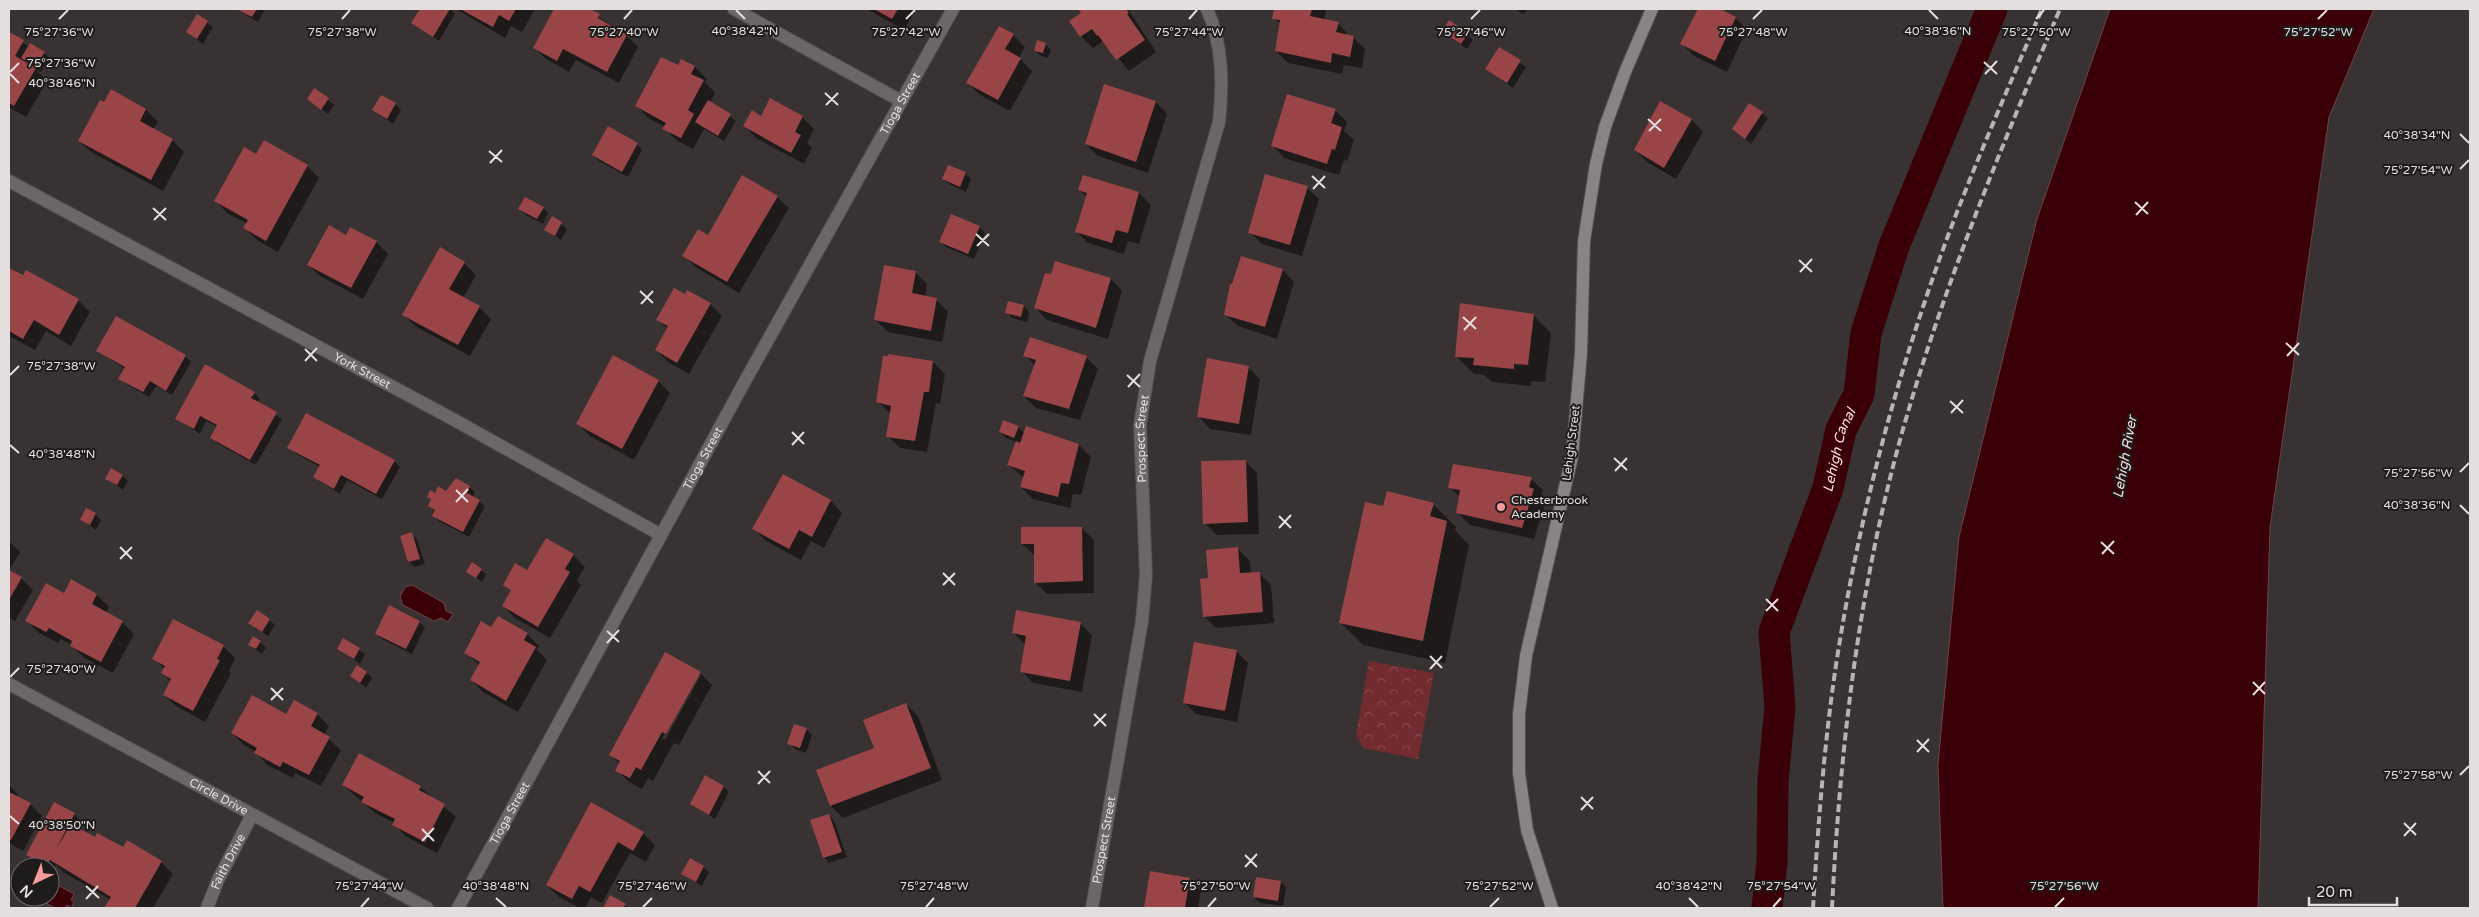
<svg xmlns="http://www.w3.org/2000/svg" width="2479" height="917" font-family="'Varela Round',sans-serif">
	<style>
		.park { fill: url(#park-crowns) }
		.water { fill: #3a0007; stroke: #6d4348 }
		.shadow { fill: #0007; fill-rule: evenodd }
		.lines { fill: none; stroke-linecap: round; stroke-linejoin: round }
		.canal { stroke: #3a0007; stroke-width: 31 }
		.building { fill: #994447 }
		.street-casing { stroke: #544e4e; stroke-width: 14 }
		.secondary-casing { stroke: #544e4e; stroke-width: 14 }
		.street { stroke: #6b6767; stroke-width: 12 }
		.secondary { stroke: #898484; stroke-width: 12 }
		.rail { stroke: #b9b4b4; stroke-width: 4; stroke-dasharray: 8 4; stroke-linecap: butt }
		.ticks { fill: none; stroke: #e3dfdf; stroke-width: 2 }
		.poi-dot { fill: #f59b9b; stroke: #1e1b1b; stroke-width: 2 }
		.labels { text-anchor: middle; dominant-baseline: central; stroke-width: 4; stroke-linejoin: round; paint-order: stroke }
		.street-label { font-size: 12px; fill: #e3dfdf; stroke: #1e1b1b }
		.poi-label { font-size: 12px; fill: #e3dfdf; stroke: #1e1b1b; text-anchor: start }
		.water-label { font-size: 14px; font-style: italic; fill: #f6dcdb; stroke: #1e1b1b }
		.ticks-label { font-size: 12px; text-anchor: middle; fill: #e3dfdf; stroke: #1e1b1b; stroke-width: 4; stroke-linejoin: round; paint-order: stroke }
	</style>
	<defs>
		<pattern id="park-crowns" width="20" height="18" patternUnits="userSpaceOnUse" patternTransform="scale(1.25)"><rect width="20" height="18" fill="#722c2f"/><path d="M2 6a3 3 0 1 1 6 0M12 15a3 3 0 1 1 6 0" fill="none" stroke="#864a4d"/></pattern>
	</defs>
	<rect width="100%" height="100%" fill="#393232"/>
	<polygon class="park" points="1369,661 1434,673 1418,759 1363,748 1356,735"/>
	<g class="water">
		<polygon points="2110,9 2374,9 2329,117 2270,527 2258,908 1943,908 1938,765 1959,537 2037,219"/>
		<polygon points="412,585 444,603 446,611 453,614 448,622 441,618 434,621 403,605 400,597 405,587"/>
		<polygon points="50,881 74,894 71,900 74,902 71,908 67,905 65,908 55,908 35,897 50,897"/>
	</g>
	<g class="shadow">
		<polygon points="236,9 265,9 258,22"/>
		<polygon points="422,9 450,9 455,14 439,41 413,23"/>
		<polygon points="456,9 535,9 522,32 511,26 505,38"/>
		<polygon points="556,9 587,9 627,36 638,47 619,83 576,60 569,72 546,59 534,47"/>
		<polygon points="867,9 916,9 904,30"/>
		<polygon points="1079,9 1128,9 1156,52 1129,71 1104,41 1093,48 1081,36 1071,21 1082,13"/>
		<polygon points="1276,9 1323,9 1326,11 1324,20 1338,23 1350,37 1353,37 1365,49 1362,68 1344,65 1342,74 1288,63 1276,51 1281,25 1274,18"/>
		<polygon points="1514,9 1528,9 1524,14"/>
		<polygon points="1699,9 1717,9 1735,18 1747,29 1727,72 1694,56 1682,44"/>
		<polygon points="207,22 213,27 203,44 188,32"/>
		<polygon points="1450,22 1473,40 1467,49 1443,32"/>
		<polygon points="9,33 29,47 44,53 49,58 41,72 35,69 47,81 26,117 9,107"/>
		<polygon points="1013,35 1025,47 1019,58 1032,71 1010,111 980,95 968,83"/>
		<polygon points="1045,44 1051,50 1048,58 1041,56 1035,51"/>
		<polygon points="1500,49 1526,67 1513,88 1487,69"/>
		<polygon points="682,60 695,67 707,79 705,82 715,93 710,102 736,121 724,141 704,129 693,149 676,140 664,128 665,127 648,118 637,106 678,67"/>
		<polygon points="315,89 334,105 328,114 308,99"/>
		<polygon points="111,91 146,110 158,122 153,130 172,140 184,152 163,191 91,152 79,141"/>
		<polygon points="771,100 802,117 814,129 807,143 812,148 804,164 756,138 745,126 761,117"/>
		<polygon points="1156,102 1167,114 1148,173 1098,156 1086,144"/>
		<polygon points="1660,102 1692,120 1703,132 1676,179 1647,162 1635,150"/>
		<polygon points="395,104 401,110 393,124 373,110"/>
		<polygon points="1335,110 1347,122 1344,131 1354,140 1347,161 1344,160 1339,175 1284,158 1273,146"/>
		<polygon points="1762,113 1768,118 1751,144 1733,129"/>
		<polygon points="637,144 642,150 628,177 599,161 593,155"/>
		<polygon points="256,156 307,166 319,178 278,252 257,240 245,228 248,224 227,213 216,201"/>
		<polygon points="949,166 966,174 971,179 966,192 949,184 943,179"/>
		<polygon points="1266,175 1307,188 1319,199 1302,256 1262,244 1250,232"/>
		<polygon points="1084,177 1139,193 1151,205 1139,244 1128,241 1124,254 1088,243 1076,231 1087,197 1080,190"/>
		<polygon points="777,197 789,208 739,293 696,267 684,256 708,237"/>
		<polygon points="543,208 548,213 543,224 526,215 520,209"/>
		<polygon points="553,218 567,229 561,240 546,230"/>
		<polygon points="979,227 985,233 974,259 946,247 941,242"/>
		<polygon points="347,236 376,242 388,254 363,299 320,276 308,265"/>
		<polygon points="1241,258 1283,270 1294,282 1277,339 1238,326 1226,315"/>
		<polygon points="464,263 476,275 463,298 479,307 491,319 470,356 415,326 403,314"/>
		<polygon points="9,269 78,300 90,312 71,346 46,331 35,350 9,336"/>
		<polygon points="915,272 927,284 925,297 936,300 948,311 942,342 888,332 876,320"/>
		<polygon points="1111,279 1122,291 1108,339 1047,320 1036,308"/>
		<polygon points="1009,303 1024,306 1029,312 1027,322 1012,318 1007,312"/>
		<polygon points="710,304 722,316 689,374 668,362 656,350 668,329 658,320"/>
		<polygon points="1533,315 1551,333 1545,382 1531,381 1531,386 1492,382 1484,375 1474,374 1456,356"/>
		<polygon points="98,351 185,356 191,362 172,395 156,386 149,397 126,384 120,378 125,369"/>
		<polygon points="1025,355 1086,357 1098,369 1080,420 1036,408 1024,396 1035,366"/>
		<polygon points="933,362 945,374 940,404 936,403 927,452 900,448 888,436 891,414 878,402"/>
		<polygon points="1248,367 1260,379 1251,435 1210,429 1199,417"/>
		<polygon points="658,381 670,393 634,460 590,436 578,424"/>
		<polygon points="254,393 260,399 257,403 282,419 256,465 217,443 212,437 218,427 206,421 200,434 176,418"/>
		<polygon points="1018,427 1025,434 1027,427 1079,445 1091,457 1081,495 1073,494 1070,508 1033,499 1021,487 1024,478 1009,465 1017,442 1006,438 1000,432"/>
		<polygon points="289,447 394,461 400,467 382,499 347,480 340,494 314,477 320,467 295,453"/>
		<polygon points="1245,461 1257,473 1259,534 1217,535 1205,523"/>
		<polygon points="123,476 128,481 123,490 107,478"/>
		<polygon points="783,476 831,501 842,513 824,548 811,541 801,560 766,541 754,529"/>
		<polygon points="1531,479 1543,490 1541,497 1546,502 1534,539 1470,525 1458,513 1460,498 1450,487"/>
		<polygon points="469,487 475,492 473,497 485,506 469,537 439,521 433,515 436,512 429,506 432,501 428,497"/>
		<polygon points="1433,504 1456,527 1455,530 1469,545 1445,663 1363,645 1340,622"/>
		<polygon points="95,514 101,520 96,530 82,520"/>
		<polygon points="1082,528 1094,540 1094,593 1047,594 1035,582 1035,556 1022,544"/>
		<polygon points="411,534 417,539 425,564 415,567 409,562"/>
		<polygon points="9,541 20,552 9,571 21,578 33,590 15,621 9,618"/>
		<polygon points="1238,549 1250,561 1251,574 1259,573 1271,585 1274,623 1216,628 1204,616 1209,579"/>
		<polygon points="573,555 585,567 577,580 581,585 550,638 515,618 503,606 512,591 505,584 528,572"/>
		<polygon points="481,570 486,575 482,582 468,571"/>
		<polygon points="71,581 97,595 109,607 106,613 122,622 134,634 113,673 83,657 72,645 61,639 58,643 39,633 27,621 64,594"/>
		<polygon points="269,620 275,625 268,636 250,623"/>
		<polygon points="419,622 425,627 412,654 382,639 376,634"/>
		<polygon points="1080,623 1092,635 1082,692 1033,683 1022,671 1026,645 1014,633"/>
		<polygon points="492,629 527,634 539,646 537,650 547,660 518,712 483,692 471,680 479,665 465,652"/>
		<polygon points="344,640 365,654 360,664 339,649"/>
		<polygon points="260,642 266,648 262,654 249,645"/>
		<polygon points="223,646 235,658 229,671 231,673 205,722 176,706 164,695 171,682 163,673 165,669 154,658"/>
		<polygon points="1236,651 1248,663 1237,722 1196,714 1185,703"/>
		<path d="M665,654L700,673L712,685L679,745L674,743L653,781L648,778L642,789L629,782L617,770L620,764L611,755ZM698,675H701L665,740L662,739Z"/>
		<polygon points="366,672 372,678 366,688 352,676"/>
		<polygon points="906,704 918,716 942,780 843,818 831,806 876,749"/>
		<polygon points="317,714 329,726 324,735 341,750 321,786 295,773 293,778 267,765 256,752 244,745 232,733 287,715"/>
		<polygon points="806,729 812,735 806,753 795,749 789,743"/>
		<polygon points="9,785 18,795 17,797 30,804 42,816 23,851 9,843"/>
		<polygon points="343,785 420,787 456,817 437,853 405,836 394,823 375,813"/>
		<polygon points="724,787 729,792 715,819 692,804"/>
		<polygon points="592,804 643,833 655,845 646,862 630,853 602,903 591,897 585,908 580,908 559,897 547,885"/>
		<polygon points="74,814 80,820 76,828 96,839 161,862 173,874 153,908 106,908 111,900 63,872 56,865 52,871 50,867 45,867 33,861 27,855"/>
		<polygon points="829,815 834,821 847,857 829,863 824,857"/>
		<polygon points="703,867 709,872 702,886 683,874"/>
		<polygon points="1151,873 1189,879 1201,891 1198,908 1145,908"/>
		<polygon points="1281,882 1286,888 1283,906 1260,903 1254,897"/>
		<polygon points="611,897 625,905 628,908 604,908"/>
	</g>
	<g class="lines">
		<path class="canal" id="s1" d="M1767,908L1772,862L1773,781L1780,707L1774,632L1828,488L1841,430L1859,394L1866,333L1894,246L1992,9"/>
	</g>
	<g class="building">
		<polygon points="236,9 257,9 252,17"/>
		<polygon points="420,9 450,9 433,37 411,23"/>
		<polygon points="460,9 516,9 509,21 499,15 493,27"/>
		<polygon points="554,9 590,9 600,14 598,18 627,35 607,72 563,49 557,61 533,48"/>
		<polygon points="874,9 898,9 892,19"/>
		<polygon points="1078,9 1126,9 1129,13 1127,14 1145,40 1116,60 1098,35 1097,36 1092,29 1080,37 1069,21 1081,13"/>
		<polygon points="1274,9 1312,9 1310,16 1339,22 1336,32 1354,36 1350,57 1332,53 1331,63 1275,51 1280,20 1272,19"/>
		<polygon points="1698,9 1720,9 1736,17 1715,61 1680,44"/>
		<polygon points="197,14 208,21 197,39 186,32"/>
		<polygon points="1449,20 1468,33 1461,44 1442,32"/>
		<polygon points="999,26 1014,34 1005,49 1021,58 998,100 966,83"/>
		<polygon points="9,32 24,40 15,56 36,68 14,106 9,103"/>
		<polygon points="1037,40 1046,43 1043,53 1034,51"/>
		<polygon points="30,43 45,52 35,67 21,58"/>
		<polygon points="1499,47 1521,60 1507,83 1485,69"/>
		<polygon points="661,57 678,65 681,59 695,66 691,74 704,80 688,110 694,114 681,138 662,129 666,123 635,106"/>
		<polygon points="1104,84 1156,101 1136,162 1085,144"/>
		<polygon points="314,88 329,98 321,110 307,99"/>
		<polygon points="111,89 146,109 140,121 173,139 151,180 78,141 100,100 104,102"/>
		<polygon points="1287,94 1336,109 1331,123 1342,127 1335,150 1332,149 1327,164 1271,146"/>
		<polygon points="381,95 396,103 387,119 372,110"/>
		<polygon points="770,98 803,116 795,132 801,135 791,153 743,126 752,110 761,116"/>
		<polygon points="708,100 731,114 718,136 695,122"/>
		<polygon points="1660,101 1692,119 1664,168 1634,150"/>
		<polygon points="1749,103 1763,112 1745,139 1732,129"/>
		<polygon points="608,126 638,143 622,172 592,155"/>
		<polygon points="264,140 308,165 266,241 243,228 248,220 214,201 244,147 256,154"/>
		<polygon points="948,165 966,172 960,187 942,179"/>
		<polygon points="1265,174 1308,186 1290,245 1248,233"/>
		<polygon points="742,175 778,196 727,282 682,256 698,229 708,235"/>
		<polygon points="1083,175 1139,192 1128,233 1116,230 1112,243 1075,232 1087,193 1078,190"/>
		<polygon points="525,197 544,207 537,219 518,209"/>
		<polygon points="951,214 980,226 968,254 939,242"/>
		<polygon points="552,216 562,222 555,236 544,230"/>
		<polygon points="329,225 346,235 350,227 377,241 351,288 307,265"/>
		<polygon points="440,247 465,262 449,289 480,306 458,345 402,315"/>
		<polygon points="1241,256 1283,269 1265,327 1224,315 1230,284 1232,284"/>
		<polygon points="1055,261 1111,278 1096,328 1034,308 1045,273 1051,274"/>
		<polygon points="884,265 916,271 912,293 937,298 931,331 874,320"/>
		<polygon points="9,268 23,275 26,270 79,299 59,335 34,320 23,339 9,331"/>
		<polygon points="674,288 685,294 687,290 711,303 677,363 655,350 668,326 656,320"/>
		<polygon points="1008,301 1024,305 1021,317 1005,313"/>
		<polygon points="1460,303 1534,314 1528,365 1514,364 1514,369 1473,365 1474,358 1455,357"/>
		<polygon points="116,316 186,355 166,391 150,381 143,392 118,379 125,367 96,351"/>
		<polygon points="1030,337 1087,356 1069,409 1023,396 1036,360 1023,356"/>
		<polygon points="888,354 933,361 929,392 924,392 915,441 886,437 891,406 876,402 883,356 888,356"/>
		<polygon points="613,355 659,380 622,449 576,424"/>
		<polygon points="1207,358 1249,366 1239,424 1197,417"/>
		<polygon points="205,364 255,392 251,398 277,412 250,460 210,438 217,425 200,416 194,429 175,419"/>
		<polygon points="306,413 395,460 376,494 341,475 334,489 313,477 320,465 287,448"/>
		<polygon points="1003,420 1019,426 1014,438 999,432"/>
		<polygon points="1026,426 1079,444 1069,484 1061,483 1058,497 1020,487 1025,471 1007,465 1016,441 1020,443"/>
		<polygon points="1246,460 1248,522 1203,524 1201,461"/>
		<polygon points="1453,464 1532,477 1529,487 1534,489 1522,528 1456,513 1460,490 1448,488"/>
		<polygon points="111,468 123,475 117,485 105,479"/>
		<polygon points="783,474 831,500 812,537 799,530 789,549 752,529"/>
		<polygon points="456,478 470,486 467,493 480,500 463,532 432,516 435,510 428,506 431,499 427,497 430,490 435,493 438,486 446,491"/>
		<polygon points="1387,491 1434,503 1430,516 1447,521 1423,641 1339,623 1365,502 1383,506"/>
		<polygon points="86,508 96,513 90,525 80,520"/>
		<polygon points="1021,527 1082,527 1083,581 1034,583 1034,544 1021,544"/>
		<polygon points="412,532 420,559 408,562 400,536"/>
		<polygon points="546,538 574,554 565,569 570,572 538,627 502,606 511,590 503,585 515,563 527,570"/>
		<polygon points="1238,547 1240,573 1260,572 1263,612 1203,617 1200,579 1208,578 1206,550"/>
		<polygon points="472,562 482,569 476,578 466,572"/>
		<polygon points="9,570 22,577 9,600"/>
		<polygon points="71,579 97,594 92,604 123,621 101,662 70,646 72,641 49,628 46,632 25,621 46,583 64,593"/>
		<polygon points="389,605 420,621 406,649 375,634"/>
		<polygon points="257,610 270,619 262,632 248,623"/>
		<polygon points="1016,610 1081,622 1070,681 1020,672 1026,636 1012,633"/>
		<polygon points="498,616 528,633 524,640 536,647 506,701 470,680 480,662 464,653 481,621 491,627"/>
		<polygon points="173,619 224,645 217,659 220,660 193,711 163,695 171,679 161,673 165,666 152,659"/>
		<polygon points="253,636 261,641 256,649 248,645"/>
		<polygon points="343,638 360,648 354,659 337,649"/>
		<polygon points="1194,642 1237,650 1225,711 1183,703"/>
		<polygon points="665,652 701,672 666,734 662,732 641,770 636,767 630,778 615,771 620,761 609,755"/>
		<polygon points="357,665 367,672 360,683 350,676"/>
		<polygon points="252,695 286,714 294,700 318,713 311,726 330,737 309,775 283,762 280,767 254,753 257,748 231,733"/>
		<polygon points="906,703 931,768 830,806 816,770 874,748 863,720"/>
		<polygon points="794,724 807,728 800,748 787,744"/>
		<polygon points="359,753 421,786 419,790 445,804 425,842 392,825 395,819 361,802 364,797 342,785"/>
		<polygon points="705,775 724,786 709,815 690,804"/>
		<polygon points="9,792 31,803 11,840 9,839"/>
		<polygon points="54,802 75,813 55,851 71,824 95,837 97,833 123,847 127,840 162,861 135,908 104,908 111,897 50,860 46,866 26,855"/>
		<polygon points="591,802 644,832 633,851 618,842 590,892 579,886 572,899 546,885"/>
		<polygon points="829,814 842,852 823,858 810,820"/>
		<polygon points="690,858 704,866 696,882 681,874"/>
		<polygon points="1150,871 1190,878 1185,908 1144,908"/>
		<polygon points="1256,877 1281,881 1278,901 1253,897"/>
		<polygon points="610,895 626,904 623,908 603,908"/>
	</g>
	<g class="lines">
		<g class="street-casing">
			<g id="street">
				<polyline points="734,9 901,101"/>
				<path id="s2" d="M9,181L449,417L661,535"/>
				<path id="s3" d="M9,684L427,908"/>
				<path id="s4" d="M207,908L218,880L252,815"/>
				<path id="s5" d="M458,908L745,381L953,9"/>
				<path id="s6" d="M1092,908L1142,621L1146,575L1140,425L1150,361L1219,122C1223,83 1223,45 1207,9"/>
			</g>
		</g>
		<g class="secondary-casing">
			<polyline id="secondary" points="1552,908 1527,830 1519,773 1519,714 1526,656 1572,457 1581,353 1584,241 1596,164 1605,127 1625,72 1652,9"/>
		</g>
		<use href="#street" class="street"/>
		<use href="#secondary" class="secondary"/>
		<g class="rail">
			<path d="M1813,908C1818,827 1824,745 1836,665C1855,541 1885,419 1925,301C1958,201 2001,105 2042,9"/>
			<path d="M1832,908C1840,750 1858,593 1900,440C1941,292 2000,150 2060,9"/>
		</g>
	</g>
	<path class="ticks" d="M736,10L745,19M1929,10L1938,19M59,19L68,10M342,19L350,10M624,19L632,10M906,19L915,10M1189,19L1197,10M1471,19L1480,10M1753,19L1762,10M2036,19L2044,10M2318,19L2327,10M1984,62L1997,74M10,72L19,63M10,74L19,83M1985,74L1997,61M825,93L838,105M826,105L838,93M1648,119L1661,131M1649,131L1661,119M2460,134L2469,143M489,151L502,162M490,163L502,150M2460,169L2469,160M1312,176L1325,188M1313,189L1325,176M2135,202L2148,214M153,208L166,220M2136,215L2148,202M154,220L166,208M976,234L989,246M977,246L989,234M1799,260L1812,272M1800,272L1812,259M640,291L653,303M641,304L653,291M1463,317L1476,329M1464,330L1476,317M2286,343L2299,355M305,349L317,361M2287,356L2299,343M305,361L317,348M10,375L19,366M1127,375L1140,387M1128,387L1140,374M1950,401L1963,413M1951,413L1963,400M792,432L804,444M10,445L19,453M792,445L804,432M1614,458L1627,470M1615,471L1627,458M2460,472L2469,463M456,490L468,502M456,502L468,489M2460,505L2469,514M1279,516L1291,528M1279,528L1291,515M2101,542L2114,554M120,547L132,559M2102,554L2114,541M120,559L132,547M943,573L955,585M943,585L955,573M1766,599L1778,611M1766,611L1778,599M607,631L619,642M607,643L619,630M1430,656L1442,668M1430,669L1442,656M10,677L19,668M2253,682L2265,694M271,688L283,700M2253,695L2265,682M271,700L283,688M1094,714L1106,726M1094,726L1106,714M1917,740L1929,752M1917,752L1929,739M758,771L770,783M2460,775L2469,766M758,784L770,771M1581,797L1593,809M1581,810L1593,797M10,816L19,824M2404,823L2416,835M422,829L434,841M2404,836L2416,823M422,841L434,828M1245,855L1257,867M1245,867L1257,854M86,886L99,898M496,898L506,907M1689,898L1698,907M86,899L98,886M361,907L369,898M643,907L652,898M926,907L934,898M1208,907L1216,898M1490,907L1499,898M1773,907L1781,898M2055,907L2064,898"/>
	<circle class="poi-dot" cx="1501" cy="507" r="5"/>
	<g class="labels">
		<g class="street-label">
			<text stroke="none"><textPath href="#s5" startOffset="918">Tioga Street</textPath></text>
			<text stroke="none"><textPath href="#s2" startOffset="401">York Street</textPath></text>
			<text stroke="none"><textPath href="#s6" startOffset="474">Prospect Street</textPath></text>
			<text transform="translate(1571 443) rotate(-83)">Lehigh Street</text>
			<text stroke="none"><textPath href="#s5" startOffset="512">Tioga Street</textPath></text>
			<text stroke="none"><textPath href="#s3" startOffset="238">Circle Drive</textPath></text>
			<text stroke="none"><textPath href="#s5" startOffset="108">Tioga Street</textPath></text>
			<text stroke="none"><textPath href="#s6" startOffset="69">Prospect Street</textPath></text>
			<text stroke="none"><textPath href="#s4" startOffset="51">Faith Drive</textPath></text>
		</g>
		<g class="poi-label">
			<text x="1511" y="500">Chesterbrook<tspan x="1511" dy="14">Academy</tspan></text>
		</g>
		<g class="water-label">
			<text stroke="none"><textPath href="#s1" startOffset="470">Lehigh Canal</textPath></text>
			<text transform="translate(2125 457) rotate(-80)">Lehigh River</text>
		</g>
	</g>
	<g class="ticks-label">
		<text x="745" y="35">40°38'42"N</text>
		<text x="1938" y="35">40°38'36"N</text>
		<text x="2318" y="36">75°27'52"W</text>
		<text x="59" y="36">75°27'36"W</text>
		<text x="342" y="36">75°27'38"W</text>
		<text x="624" y="36">75°27'40"W</text>
		<text x="906" y="36">75°27'42"W</text>
		<text x="1189" y="36">75°27'44"W</text>
		<text x="1471" y="36">75°27'46"W</text>
		<text x="1753" y="36">75°27'48"W</text>
		<text x="2036" y="36">75°27'50"W</text>
		<text x="61" y="67">75°27'36"W</text>
		<text x="62" y="87">40°38'46"N</text>
		<text x="2417" y="139">40°38'34"N</text>
		<text x="2418" y="174">75°27'54"W</text>
		<text x="61" y="370">75°27'38"W</text>
		<text x="62" y="458">40°38'48"N</text>
		<text x="2418" y="477">75°27'56"W</text>
		<text x="2417" y="509">40°38'36"N</text>
		<text x="61" y="673">75°27'40"W</text>
		<text x="2418" y="779">75°27'58"W</text>
		<text x="62" y="829">40°38'50"N</text>
		<text x="369" y="890">75°27'44"W</text>
		<text x="652" y="890">75°27'46"W</text>
		<text x="934" y="890">75°27'48"W</text>
		<text x="1216" y="890">75°27'50"W</text>
		<text x="1499" y="890">75°27'52"W</text>
		<text x="1781" y="890">75°27'54"W</text>
		<text x="2064" y="890">75°27'56"W</text>
		<text x="496" y="890">40°38'48"N</text>
		<text x="1689" y="890">40°38'42"N</text>
	</g>
	<rect width="2479" height="917" fill="none" stroke="#e3dfdf" stroke-width="20"/>
	<g transform="translate(35 882) rotate(223)"><circle r="24" fill="#1e1b1b" stroke="#6d6969"/>
	<path d="M0-4L9 19L0 12L-9 19Z" fill="#f59b9b"/>
	<text y="-8" font-size="14" font-weight="bold" text-anchor="middle" fill="#e3dfdf">N</text>
	</g>
	<path d="M2309 897v8h88v-8" fill="none" stroke="#e3dfdf" stroke-width="2.5"/>
	<text x="2316" y="897" font-size="15" fill="#e3dfdf" stroke="#1e1b1b" stroke-width="4" paint-order="stroke">20 m</text>
</svg>
